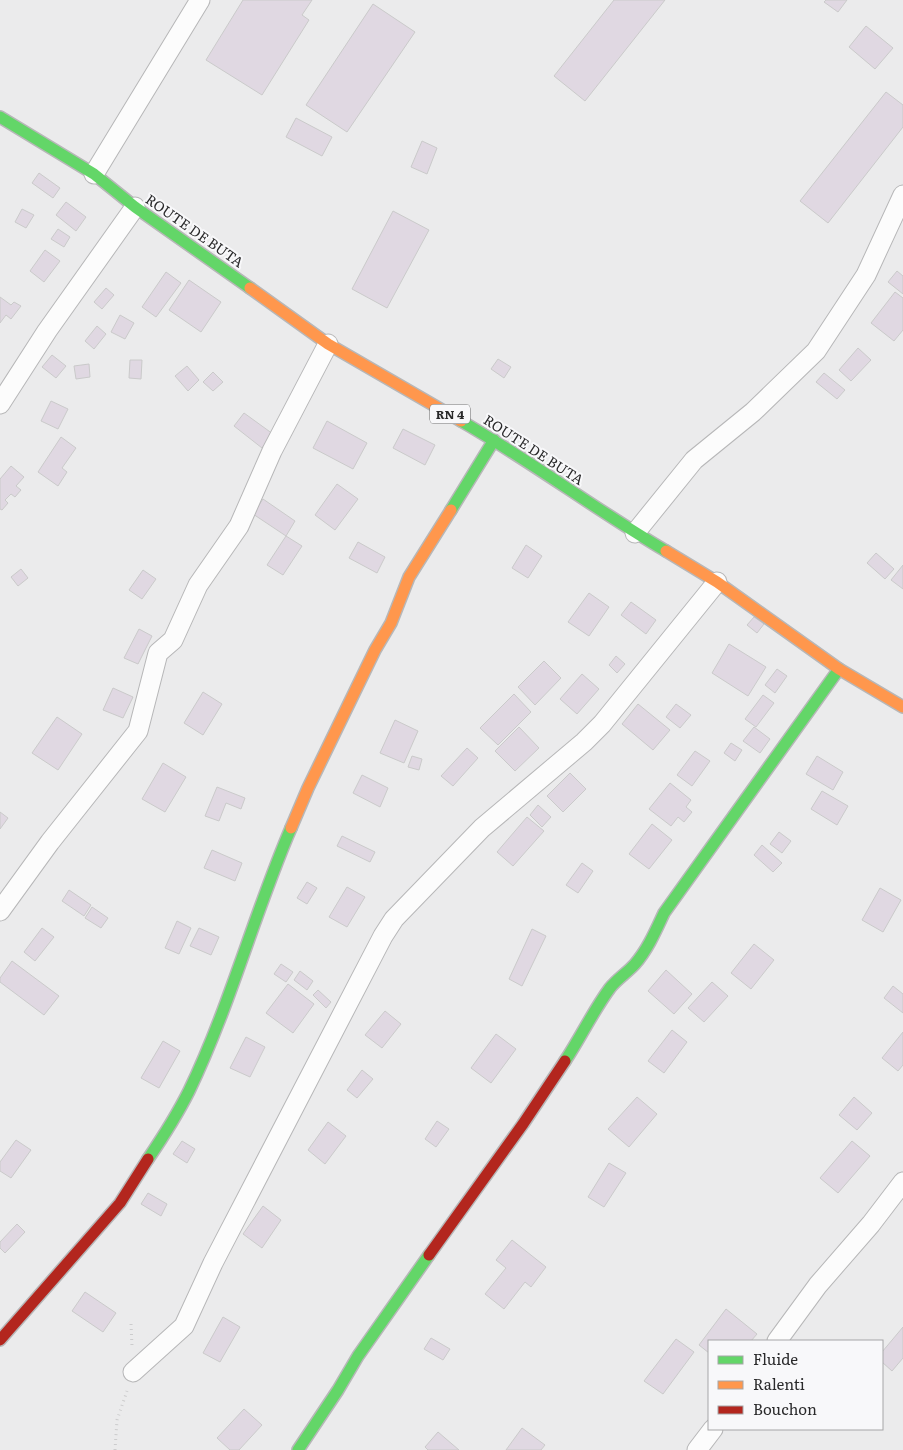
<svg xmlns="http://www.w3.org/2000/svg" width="903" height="1450" font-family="Literata,serif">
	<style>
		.building { fill: #e0d8e2; stroke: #cacaca }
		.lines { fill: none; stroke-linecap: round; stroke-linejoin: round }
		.street-casing { stroke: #b7b7b8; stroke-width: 21 }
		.fast-casing { stroke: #b7b7b8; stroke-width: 14 }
		.slow-casing { stroke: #b7b7b8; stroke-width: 14 }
		.jam-casing { stroke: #b7b7b8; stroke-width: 14 }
		.path { stroke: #cccccd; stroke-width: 3; stroke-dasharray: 1 4; stroke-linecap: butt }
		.street { stroke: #fcfcfc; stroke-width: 19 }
		.fast { stroke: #63d668; stroke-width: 11 }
		.slow { stroke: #ff974d; stroke-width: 11 }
		.jam { stroke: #b3261e; stroke-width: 11 }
		.labels { text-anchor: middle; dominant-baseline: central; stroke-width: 4; stroke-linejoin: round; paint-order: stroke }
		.shield { fill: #f8f8fa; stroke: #686869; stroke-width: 1 }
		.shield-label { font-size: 12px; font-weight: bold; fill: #2a2a2b }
		.street-label { font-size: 14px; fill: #2a2a2b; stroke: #f8f8fa }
	</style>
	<rect width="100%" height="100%" fill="#ebebec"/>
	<g class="building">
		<polygon points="243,0 312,0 302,15 309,20 262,95 206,60"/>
		<polygon points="614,0 665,0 585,101 554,76"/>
		<polygon points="826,0 847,0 838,12 824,2"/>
		<polygon points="373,4 415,32 347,132 306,105"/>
		<polygon points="866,26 893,48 875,69 849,47"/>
		<polygon points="886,92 903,105 903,127 828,223 800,201"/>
		<polygon points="296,118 332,137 322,156 286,137"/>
		<polygon points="422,141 437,148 427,174 411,167"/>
		<polygon points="39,173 60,188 53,198 32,183"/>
		<polygon points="66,202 86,217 76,231 56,215"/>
		<polygon points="22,209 34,215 26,228 15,222"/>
		<polygon points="393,211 429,230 387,308 352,289"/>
		<polygon points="58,229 70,237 64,247 51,239"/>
		<polygon points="45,250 60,261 44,282 30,271"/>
		<polygon points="897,271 903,276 903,294 888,282"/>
		<polygon points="166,272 181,283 156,317 142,307"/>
		<polygon points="189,280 221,302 201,332 169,310"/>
		<polygon points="106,288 114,295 102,309 94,302"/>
		<polygon points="895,292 903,298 903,330 894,341 871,323"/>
		<polygon points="0,297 11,305 14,302 21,306 11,319 6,315 0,323"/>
		<polygon points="120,315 134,323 125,339 111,332"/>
		<polygon points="97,326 106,334 94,349 85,341"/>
		<polygon points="858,348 871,360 851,381 839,370"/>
		<polygon points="52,355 66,366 56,378 42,367"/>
		<polygon points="498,359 511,367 504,378 491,369"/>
		<polygon points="130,360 142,360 141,379 129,378"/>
		<polygon points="89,364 90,377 76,379 74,366"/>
		<polygon points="187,366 199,380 188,391 175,376"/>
		<polygon points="213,372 223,382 213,391 203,382"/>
		<polygon points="824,373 845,390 837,399 816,382"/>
		<polygon points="51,401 68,409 58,429 41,421"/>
		<polygon points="244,413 273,434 262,448 234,426"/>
		<polygon points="327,421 367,443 353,469 313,448"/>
		<polygon points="403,429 435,445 425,465 393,448"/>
		<polygon points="61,437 76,448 62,468 67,472 58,486 38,472"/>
		<polygon points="11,466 24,477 16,486 21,490 15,497 11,494 5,500 8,503 2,510 0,509 0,479"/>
		<polygon points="337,484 358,499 335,530 315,515"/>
		<polygon points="263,499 295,521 286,536 253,514"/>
		<polygon points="286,536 302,546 283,575 267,565"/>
		<polygon points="358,542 385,557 377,573 349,558"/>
		<polygon points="526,545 542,556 528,578 512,568"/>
		<polygon points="876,553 894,569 885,579 867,563"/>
		<polygon points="903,565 903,589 891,580"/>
		<polygon points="21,569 28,578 18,586 11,577"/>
		<polygon points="143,570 156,579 142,599 129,590"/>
		<polygon points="589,593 609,607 589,636 568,622"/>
		<polygon points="631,602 656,620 646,634 621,615"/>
		<polygon points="754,617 764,624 757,633 747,625"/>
		<polygon points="139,629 152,636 138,664 124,658"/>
		<polygon points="729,644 766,667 748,696 712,673"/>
		<polygon points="616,656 625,664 617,673 609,665"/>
		<polygon points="544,661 561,678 535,705 518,687"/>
		<polygon points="777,669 787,676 775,693 765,685"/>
		<polygon points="582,674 599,689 577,714 560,699"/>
		<polygon points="113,688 133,697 123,718 103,710"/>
		<polygon points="203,692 222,704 203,735 184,723"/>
		<polygon points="514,694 531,712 498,745 480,728"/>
		<polygon points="763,695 774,703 756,727 745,719"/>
		<polygon points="638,704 670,730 653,750 622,724"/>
		<polygon points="676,704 691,715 680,728 666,717"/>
		<polygon points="57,717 82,734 58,770 32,753"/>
		<polygon points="395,720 418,731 404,763 380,753"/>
		<polygon points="519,727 539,748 515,771 495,751"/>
		<polygon points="754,727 770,739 760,753 743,741"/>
		<polygon points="731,743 742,750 735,761 724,753"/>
		<polygon points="467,748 478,758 453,786 441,776"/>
		<polygon points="695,751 710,761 692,786 677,775"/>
		<polygon points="412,756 422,759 419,770 408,767"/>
		<polygon points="817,756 843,772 833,790 806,774"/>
		<polygon points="163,763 186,777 165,812 142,799"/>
		<polygon points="570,773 586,789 563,812 547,796"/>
		<polygon points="362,775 388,788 380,807 353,793"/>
		<polygon points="670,783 691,800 686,807 692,812 684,822 678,817 671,826 649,809"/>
		<polygon points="217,787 245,798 241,809 226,803 219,821 205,816"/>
		<polygon points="822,791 848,806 837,825 811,809"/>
		<polygon points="538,805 551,817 542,827 530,815"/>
		<polygon points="0,812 8,818 0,829"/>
		<polygon points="527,817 544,831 513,866 497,852"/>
		<polygon points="652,824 672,840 649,869 629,854"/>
		<polygon points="779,832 791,841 782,853 770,844"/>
		<polygon points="342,836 375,852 370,862 337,846"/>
		<polygon points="762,845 782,863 773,872 754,855"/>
		<polygon points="212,850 242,863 235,881 204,868"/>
		<polygon points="582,863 593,871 578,893 566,885"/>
		<polygon points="307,882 317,888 307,904 297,898"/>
		<polygon points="347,887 365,897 347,927 329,917"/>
		<polygon points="880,888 901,900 883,932 862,920"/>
		<polygon points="69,890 91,905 84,916 62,901"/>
		<polygon points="92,907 108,918 101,928 85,918"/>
		<polygon points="177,921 191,928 179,954 165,948"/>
		<polygon points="42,928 54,937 35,961 24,952"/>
		<polygon points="199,928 219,937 211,955 190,946"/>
		<polygon points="532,929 546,936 522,986 509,979"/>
		<polygon points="754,944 774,960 751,989 731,973"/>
		<polygon points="12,961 59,996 44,1015 0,982 0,978"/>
		<polygon points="281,964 293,972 286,982 274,974"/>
		<polygon points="666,970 692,994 674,1014 648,991"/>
		<polygon points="300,971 313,981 307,990 294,980"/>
		<polygon points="712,982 728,996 704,1022 688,1008"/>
		<polygon points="288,984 314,1004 293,1033 266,1013"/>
		<polygon points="893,986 903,994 903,1013 884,998"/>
		<polygon points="318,990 331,1002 326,1008 313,995"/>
		<polygon points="385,1011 401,1024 382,1048 365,1035"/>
		<polygon points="672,1030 687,1042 664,1073 648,1061"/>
		<polygon points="903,1032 903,1065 898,1071 882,1058"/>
		<polygon points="496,1034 516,1049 491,1083 471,1068"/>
		<polygon points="246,1037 265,1047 250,1077 230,1068"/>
		<polygon points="163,1041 180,1051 159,1088 141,1078"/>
		<polygon points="362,1070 373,1079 357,1098 347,1090"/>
		<polygon points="637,1097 657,1114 629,1147 608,1129"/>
		<polygon points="854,1097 872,1113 857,1130 839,1115"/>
		<polygon points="437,1121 449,1129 436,1147 425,1139"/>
		<polygon points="328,1122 346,1136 325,1164 308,1150"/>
		<polygon points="16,1140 31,1150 11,1178 0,1171 0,1162"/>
		<polygon points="182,1141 195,1149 187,1163 173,1154"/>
		<polygon points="852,1141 870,1156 838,1193 820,1178"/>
		<polygon points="609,1163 626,1173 604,1207 588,1197"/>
		<polygon points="148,1193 167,1204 161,1216 141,1204"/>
		<polygon points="263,1206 281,1220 262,1248 243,1234"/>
		<polygon points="17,1224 25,1232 5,1253 0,1248 0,1242"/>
		<polygon points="512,1240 546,1267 531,1287 525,1282 504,1309 485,1294 506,1268 496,1260"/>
		<polygon points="85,1292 116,1313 103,1332 72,1311"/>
		<polygon points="726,1309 757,1334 751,1341 709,1341 709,1353 699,1345"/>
		<polygon points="223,1317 240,1327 220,1362 203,1353"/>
		<polygon points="903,1327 903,1358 892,1371 882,1362 882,1352"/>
		<polygon points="431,1338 450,1349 443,1360 424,1349"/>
		<polygon points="676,1339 694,1352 663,1394 644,1381"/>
		<polygon points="244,1409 262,1425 239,1450 230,1450 217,1438"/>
		<polygon points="522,1428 545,1445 541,1450 506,1450"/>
		<polygon points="438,1432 459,1450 428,1450 425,1447"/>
	</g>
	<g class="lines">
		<g class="street-casing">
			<g id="street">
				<polyline points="94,174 200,0"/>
				<polyline points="0,404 47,331 135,207"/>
				<polyline points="635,533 694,460 753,412 816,351 866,275 903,195"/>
				<polyline points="0,911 50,842 138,731 158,653 173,640 198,585 239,526 272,451 328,344"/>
				<polyline points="777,1341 818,1285 871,1224 903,1182"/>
				<polyline points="133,1372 184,1326 213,1263 383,936 394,919 482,828 584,742 602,724 717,582"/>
				<polyline points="697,1450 713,1429"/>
			</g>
		</g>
		<g class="fast-casing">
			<g id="fast">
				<polyline points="0,117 94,174 135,207 250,288"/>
				<path d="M461,421C531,461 596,510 666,551"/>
				<polyline points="451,510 494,440"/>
				<path d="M565,1061C581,1037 593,1011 610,988C617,979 628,972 635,964C648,949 656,930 664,913L839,669"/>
				<path d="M148,1159C163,1137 177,1115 189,1091C230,1006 254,914 291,828"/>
				<polyline points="298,1450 338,1390 358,1356 429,1255"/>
			</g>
		</g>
		<g class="slow-casing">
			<g id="slow">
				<polyline points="250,288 328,344 461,421"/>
				<polyline points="666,551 717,582 839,669 903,707"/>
				<polyline points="291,828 308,788 375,650 391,623 409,577 451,510"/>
			</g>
		</g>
		<g class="jam-casing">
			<g id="jam">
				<polyline points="429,1255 523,1124 565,1061"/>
				<polyline points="0,1340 120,1203 148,1159"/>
			</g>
		</g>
		<g class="path">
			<polyline points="131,1324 132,1346"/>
			<polyline points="115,1450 117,1420 127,1391"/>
		</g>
		<use href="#street" class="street"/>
		<use href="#fast" class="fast"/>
		<use href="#slow" class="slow"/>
		<use href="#jam" class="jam"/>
	</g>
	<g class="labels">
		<rect class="shield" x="430" y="404.5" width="40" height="19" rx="4"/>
		<g class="shield-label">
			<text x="450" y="414">RN 4</text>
		</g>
		<g class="street-label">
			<text transform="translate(195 230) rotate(35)">ROUTE DE BUTA</text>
			<text transform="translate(534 449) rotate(33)">ROUTE DE BUTA</text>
		</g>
	</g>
	<rect x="708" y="1340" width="175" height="90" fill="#f8f8fa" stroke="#a6a6a7"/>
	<rect x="718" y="1356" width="25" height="8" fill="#63d668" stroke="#a6a6a7"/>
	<text x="753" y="1365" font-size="15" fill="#2a2a2b">Fluide</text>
	<rect x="718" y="1381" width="25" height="8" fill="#ff974d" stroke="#a6a6a7"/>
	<text x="753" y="1390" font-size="15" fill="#2a2a2b">Ralenti</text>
	<rect x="718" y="1406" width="25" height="8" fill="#b3261e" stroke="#a6a6a7"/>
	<text x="753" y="1415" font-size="15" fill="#2a2a2b">Bouchon</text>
</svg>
